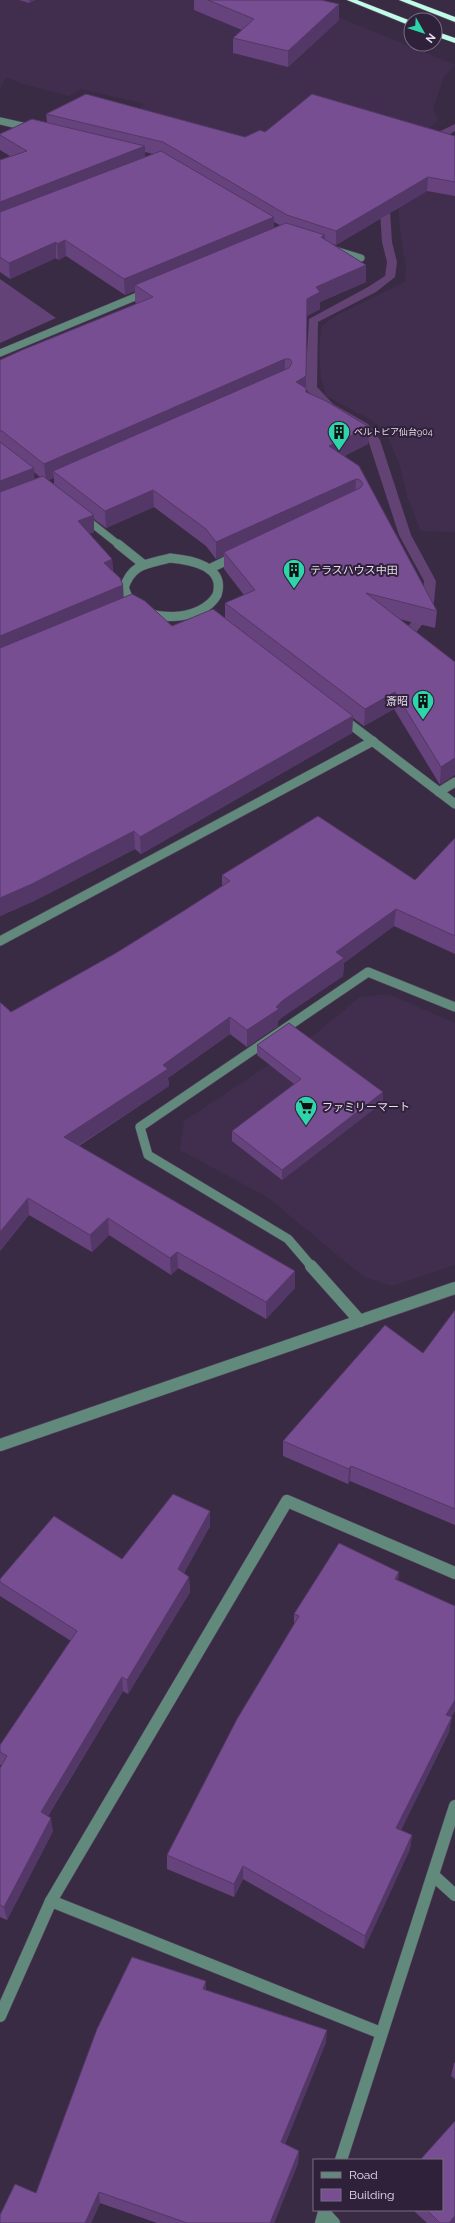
<svg xmlns="http://www.w3.org/2000/svg" width="455" height="2223" font-family="Raleway,'Noto Sans JP',sans-serif">
	<style>
		.built { fill: #412e4e }
		.green { fill: #624277 }
		.lines { fill: none; stroke-linecap: round; stroke-linejoin: round }
		.stream { fill: #624373; fill-rule: evenodd }
		.minor-far2-casing { stroke: #56485f; stroke-width: 8 }
		.minor-far1-casing { stroke: #56485f; stroke-width: 10 }
		.minor-casing { stroke: #56485f; stroke-width: 13 }
		.highway-casing { stroke: #56485f; stroke-width: 1 }
		.minor-far2 { stroke: #618a7c; stroke-width: 7 }
		.minor-far1 { stroke: #618a7c; stroke-width: 9 }
		.minor { stroke: #618a7c; stroke-width: 12 }
		.highway { fill: #c0fce6; fill-rule: evenodd }
		.wall { fill: #66437d; fill-rule: evenodd }
		.shaded-wall { fill: #533766 }
		.building { fill: #774e91; stroke: #533766 }
		.labels { text-anchor: middle; dominant-baseline: central; stroke-width: 4; stroke-linejoin: round; paint-order: stroke }
		.far-poi-label { font-size: 9px; fill: #e7deee; stroke: #30213a; text-anchor: start }
		.poi-label { font-size: 11px; fill: #e7deee; stroke: #30213a; text-anchor: start }
	</style>
	<rect width="100%" height="100%" fill="#3a2b44"/>
	<g class="built">
		<polygon points="0,0 297,0 455,65 444,76 433,110 439,120 368,177 133,114 145,104 81,89 69,96 22,84 6,77 0,89"/>
		<polygon points="455,137 455,532 421,531 407,496 400,466 386,433 373,421 326,396 321,377 319,349 322,326 337,315 405,282 406,267 400,230 398,206"/>
		<polygon points="388,994 455,1023 455,1265 392,1286 364,1277 267,1197 180,1150 184,1121 318,1032 360,997"/>
	</g>
	<polygon class="green" points="0,279 56,318 0,343"/>
	<g class="lines">
		<g class="stream">
			<polygon points="455,124 455,131 444,138 425,144 420,141"/>
			<path d="M384,192L389,195L392,242L397,262L395,277L376,292L318,322L317,387L333,404L368,424L380,440L411,535L436,581L434,602L429,616L410,640L398,646L392,642L402,634L417,615L422,602L424,581L399,535L368,440C352,417 323,412 305,388L309,319L368,287L385,276L387,262L382,242L379,195Z"/>
		</g>
		<g class="minor-far2-casing">
			<g id="minor-far2">
				<polyline points="0,121 31,128"/>
				<polyline points="335,250 361,258"/>
				<polyline points="0,353 147,292"/>
				<polyline points="85,518 119,545"/>
			</g>
		</g>
		<g class="minor-far1-casing">
			<g id="minor-far1">
				<polyline points="118,544 143,564"/>
				<path d="M170,558C191,560 226,566 217,595C202,622 146,624 129,599C127,596 126,591 124,588C132,563 148,564 170,558Z"/>
				<polyline points="209,569 236,556"/>
				<polyline points="202,610 216,620"/>
				<polyline points="342,718 455,804"/>
				<polyline points="439,792 455,782"/>
				<polyline points="0,941 373,741"/>
				<polyline points="312,1267 288,1239 148,1155 140,1127 368,972 455,1007"/>
			</g>
		</g>
		<g class="minor-casing">
			<g id="minor">
				<polyline points="311,1266 360,1321"/>
				<polyline points="0,1445 455,1288"/>
				<polyline points="433,1875 455,1895"/>
				<polyline points="0,2016 51,1901"/>
				<polyline points="381,2033 51,1901 287,1501 455,1573"/>
				<polyline points="341,2160 455,1806"/>
				<polyline points="321,2223 324,2212 334,2223"/>
			</g>
		</g>
		<g class="highway-casing">
			<g id="highway">
				<polygon points="347,0 357,0 411,21 411,26"/>
				<polygon points="399,0 410,0 455,17 455,22"/>
				<polygon points="435,31 455,38 455,43 435,36"/>
			</g>
		</g>
		<use href="#minor-far2" class="minor-far2"/>
		<use href="#minor-far1" class="minor-far1"/>
		<use href="#minor" class="minor"/>
		<use href="#highway" class="highway"/>
	</g>
	<g class="wall">
		<polygon points="19,0 35,0 29,3"/>
		<polygon points="194,0 321,0 339,4 339,20 288,67 233,53 233,38 242,30 194,10"/>
		<path d="M46,114L245,137L265,132L455,136V196L427,191L336,245L330,243L366,265V282L320,302V309L307,316L306,388V392L368,444L344,456L359,466L437,611L435,628L399,619L455,662L440,785L394,709L364,726L353,718L352,733L141,854L135,849L34,901L0,916V360L137,304L135,302V291L125,295L66,256L58,260L56,258L10,279L0,272V160L10,156L0,150V134L47,122ZM145,152L153,154L145,157ZM274,222L280,225L274,228ZM34,472L40,477L34,479ZM54,478V485L48,480ZM154,507L206,546L216,559L224,556V569L244,595L225,603V618L172,626L124,598L113,572L112,559L89,534L94,532V519L106,528Z"/>
		<polygon points="455,838 455,954 394,926 344,963 343,976 281,1018 278,1021 278,1026 247,1047 230,1034 168,1078 169,1086 79,1146 295,1271 295,1288 266,1319 178,1268 171,1275 109,1235 92,1252 29,1215 0,1251 11,1012 116,953 185,910 222,886 222,875 415,880"/>
		<polygon points="257,1045 383,1092 383,1102 282,1180 232,1141 232,1131 294,1084 257,1055"/>
		<polygon points="455,1310 455,1525 350,1481 348,1484 283,1456 283,1441 423,1353"/>
		<polygon points="210,1511 210,1526 184,1573 189,1577 190,1592 128,1694 123,1691 48,1816 53,1831 7,1920 0,1917 0,1768 2,1765 0,1765 0,1745 71,1641 0,1596 0,1579 122,1559"/>
		<polygon points="399,1572 398,1580 455,1606 455,1711 451,1717 449,1732 401,1830 412,1835 410,1849 364,1949 243,1879 234,1897 167,1869 167,1855 294,1625 294,1614"/>
		<polygon points="206,1981 206,1990 326,2042 285,2144 299,2151 298,2163 274,2223 157,2223 100,2203 91,2223 0,2223 36,2193"/>
		<polygon points="455,2062 455,2079 451,2076 454,2063"/>
		<polygon points="413,2210 442,2210 455,2223 427,2223"/>
	</g>
	<g class="shaded-wall">
		<polygon points="29,0 35,0 29,3"/>
		<polygon points="339,4 339,20 288,67 288,51"/>
		<polygon points="145,146 145,162 0,219 0,202"/>
		<polygon points="428,177 427,191 336,245 336,231"/>
		<polygon points="274,217 274,233 135,285 135,291 125,295 124,279"/>
		<polygon points="325,235 324,252 321,237"/>
		<polygon points="65,240 66,256 58,260 57,244"/>
		<polygon points="56,242 56,258 10,279 9,263"/>
		<polygon points="366,265 366,282 320,302 320,309 306,316 307,299 316,287"/>
		<polygon points="285,359 285,375 53,471 54,478 46,481 44,464"/>
		<polygon points="306,376 306,393 296,382"/>
		<polygon points="369,427 368,444 328,463 329,446"/>
		<polygon points="34,468 35,486 0,499 0,481"/>
		<polygon points="356,479 355,496 224,552 224,556 216,559 216,542"/>
		<polygon points="153,490 154,507 106,528 105,511"/>
		<polygon points="94,515 94,532 79,538 78,521"/>
		<polygon points="112,559 113,577 104,563"/>
		<polygon points="123,585 124,602 0,654 0,636"/>
		<polygon points="395,692 394,709 364,726 365,709"/>
		<polygon points="353,716 352,733 141,854 140,837"/>
		<polygon points="455,758 455,775 440,785 441,767"/>
		<polygon points="134,831 135,849 34,901 0,916 0,898"/>
		<polygon points="396,909 394,926 344,963 343,976 281,1018 278,1021 278,1026 247,1047 247,1030 276,1007 336,952"/>
		<polygon points="230,1017 230,1034 168,1078 169,1086 65,1154 64,1137 163,1065"/>
		<polygon points="383,1092 383,1102 282,1180 282,1170"/>
		<polygon points="28,1198 29,1215 0,1251 0,1232"/>
		<polygon points="108,1218 109,1235 92,1252 90,1235"/>
		<polygon points="177,1252 178,1268 171,1275 170,1258"/>
		<polygon points="295,1271 295,1288 266,1319 266,1302"/>
		<polygon points="351,1466 350,1481 348,1484 349,1469"/>
		<polygon points="210,1511 210,1526 178,1584 178,1569"/>
		<polygon points="399,1572 397,1587 395,1579"/>
		<polygon points="189,1577 190,1592 128,1694 127,1680"/>
		<polygon points="122,1677 123,1691 42,1825 41,1812"/>
		<polygon points="455,1700 455,1711 444,1729 446,1715"/>
		<polygon points="452,1717 449,1732 395,1842 396,1828"/>
		<polygon points="51,1818 53,1831 7,1920 4,1907"/>
		<polygon points="412,1835 410,1849 364,1949 365,1936"/>
		<polygon points="243,1866 243,1879 234,1897 234,1884"/>
		<polygon points="206,1981 206,1993 203,1989"/>
		<polygon points="327,2030 326,2042 281,2154 281,2142"/>
		<polygon points="299,2151 298,2163 274,2223 270,2223"/>
		<polygon points="99,2192 100,2203 91,2223 85,2223"/>
		<polygon points="455,2216 455,2223 449,2223"/>
	</g>
	<g class="building">
		<polygon points="208,0 321,0 339,4 288,51 233,38 254,19"/>
		<polygon points="86,94 245,137 260,130 265,132 312,94 455,136 455,182 428,177 336,231 287,215 163,142 46,114"/>
		<polygon points="32,119 145,146 0,202 0,160 27,151 0,135 0,134"/>
		<polygon points="161,151 274,217 124,279 65,240 57,244 56,242 9,263 0,257 0,212"/>
		<polygon points="286,223 325,235 321,237 366,265 316,287 320,292 307,299 306,376 296,382 306,388 306,392 326,401 369,427 329,446 359,466 437,611 366,593 455,662 455,758 441,767 395,692 365,709 225,603 255,590 224,552 360,488 363,484 360,480 356,479 216,542 206,529 153,490 105,511 53,471 289,368 292,363 290,359 285,359 44,464 2,431 0,431 0,360 22,350 153,297 135,285"/>
		<polygon points="0,442 34,468 0,481"/>
		<polygon points="43,476 94,515 78,521 112,559 104,563 120,578 123,585 0,636 0,492"/>
		<polygon points="132,594 145,601 172,626 213,609 353,716 140,837 134,831 32,884 0,898 0,648"/>
		<polygon points="318,816 415,880 455,838 455,936 396,909 336,952 344,958 282,1001 276,1007 279,1009 247,1030 230,1017 163,1065 168,1069 64,1137 295,1271 266,1302 177,1252 170,1258 108,1218 90,1235 28,1198 0,1232 0,1002 11,1012 116,953 185,910 230,881 222,875"/>
		<polygon points="289,1023 383,1092 282,1170 232,1131 301,1079 257,1045"/>
		<polygon points="455,1310 455,1509 351,1466 349,1469 283,1441 385,1325 423,1353"/>
		<polygon points="173,1494 210,1511 178,1569 189,1577 127,1680 122,1677 41,1812 51,1818 4,1907 0,1905 0,1768 7,1756 0,1752 0,1745 77,1631 0,1582 0,1579 54,1516 122,1559"/>
		<polygon points="339,1543 399,1572 395,1579 455,1606 455,1700 446,1715 452,1717 396,1828 412,1835 365,1936 243,1866 234,1884 167,1855 237,1719 299,1616 294,1614"/>
		<polygon points="132,1957 206,1981 203,1989 327,2030 281,2142 299,2151 270,2223 187,2223 99,2192 85,2223 0,2223 0,2215 15,2184 36,2193 97,2029"/>
		<polygon points="455,2121 455,2216 449,2223 440,2223 427,2210 442,2210 442,2160 420,2160"/>
	</g>
	<defs>
		<g id="building-pin" transform="scale(1.15)"><path d="M0 17L-7.5 6A9.5 9.5 0 1 1 7.5 6Z" fill="#2ed4aa" stroke="#30213a"/><path d="M-4-6H4V6H1V3H-1V6H-4ZM-2.5-4.3h1.7v1.8h-1.7ZM.8-4.3h1.7v1.8H.8ZM-2.5-1h1.7V.8h-1.7ZM.8-1h1.7V.8H.8Z" fill="#111"/></g>
		<g id="supermarket-pin" transform="scale(1.15)"><path d="M0 17L-7.5 6A9.5 9.5 0 1 1 7.5 6Z" fill="#2ed4aa" stroke="#30213a"/><path d="M-6-5.5h2.5l.6 2H6L4.5 2H-2.5L-4.4-4H-6ZM-1.5 3.2a1.3 1.3 0 1 0 .1 0ZM3 3.2a1.3 1.3 0 1 0 .1 0Z" fill="#111"/></g>
	</defs>
	<g fill-rule="evenodd">
		<use href="#building-pin" x="339" y="432"/>
		<use href="#building-pin" x="294" y="570"/>
		<use href="#building-pin" x="423" y="701"/>
		<use href="#supermarket-pin" x="306" y="1107"/>
	</g>
	<g class="labels">
		<g class="far-poi-label">
			<text x="354" y="432">ベルトピア仙台904</text>
		</g>
		<g class="poi-label">
			<text x="310" y="570">テラスハウス中田</text>
			<text x="408" y="701" text-anchor="end">斎昭</text>
			<text x="322" y="1107">ファミリーマート</text>
		</g>
	</g>
	<rect x="313" y="2159" width="130" height="52" fill="#30213a" stroke="#796d82"/>
	<rect x="321" y="2172" width="20" height="6" fill="#618a7c" stroke="#796d82"/>
	<text x="349" y="2179" font-size="12" fill="#e7deee">Road</text>
	<rect x="321" y="2189" width="20" height="12" fill="#774e91" stroke="#796d82"/>
	<text x="349" y="2199" font-size="12" fill="#e7deee">Building</text>
	<g transform="translate(423 32) rotate(129)"><circle r="19" fill="#30213a" stroke="#796d82"/>
	<path d="M0-3L7 15L0 10L-7 15Z" fill="#2ed4aa"/>
	<text y="-6" font-size="11" font-weight="bold" text-anchor="middle" fill="#e7deee">N</text>
	</g>
</svg>
